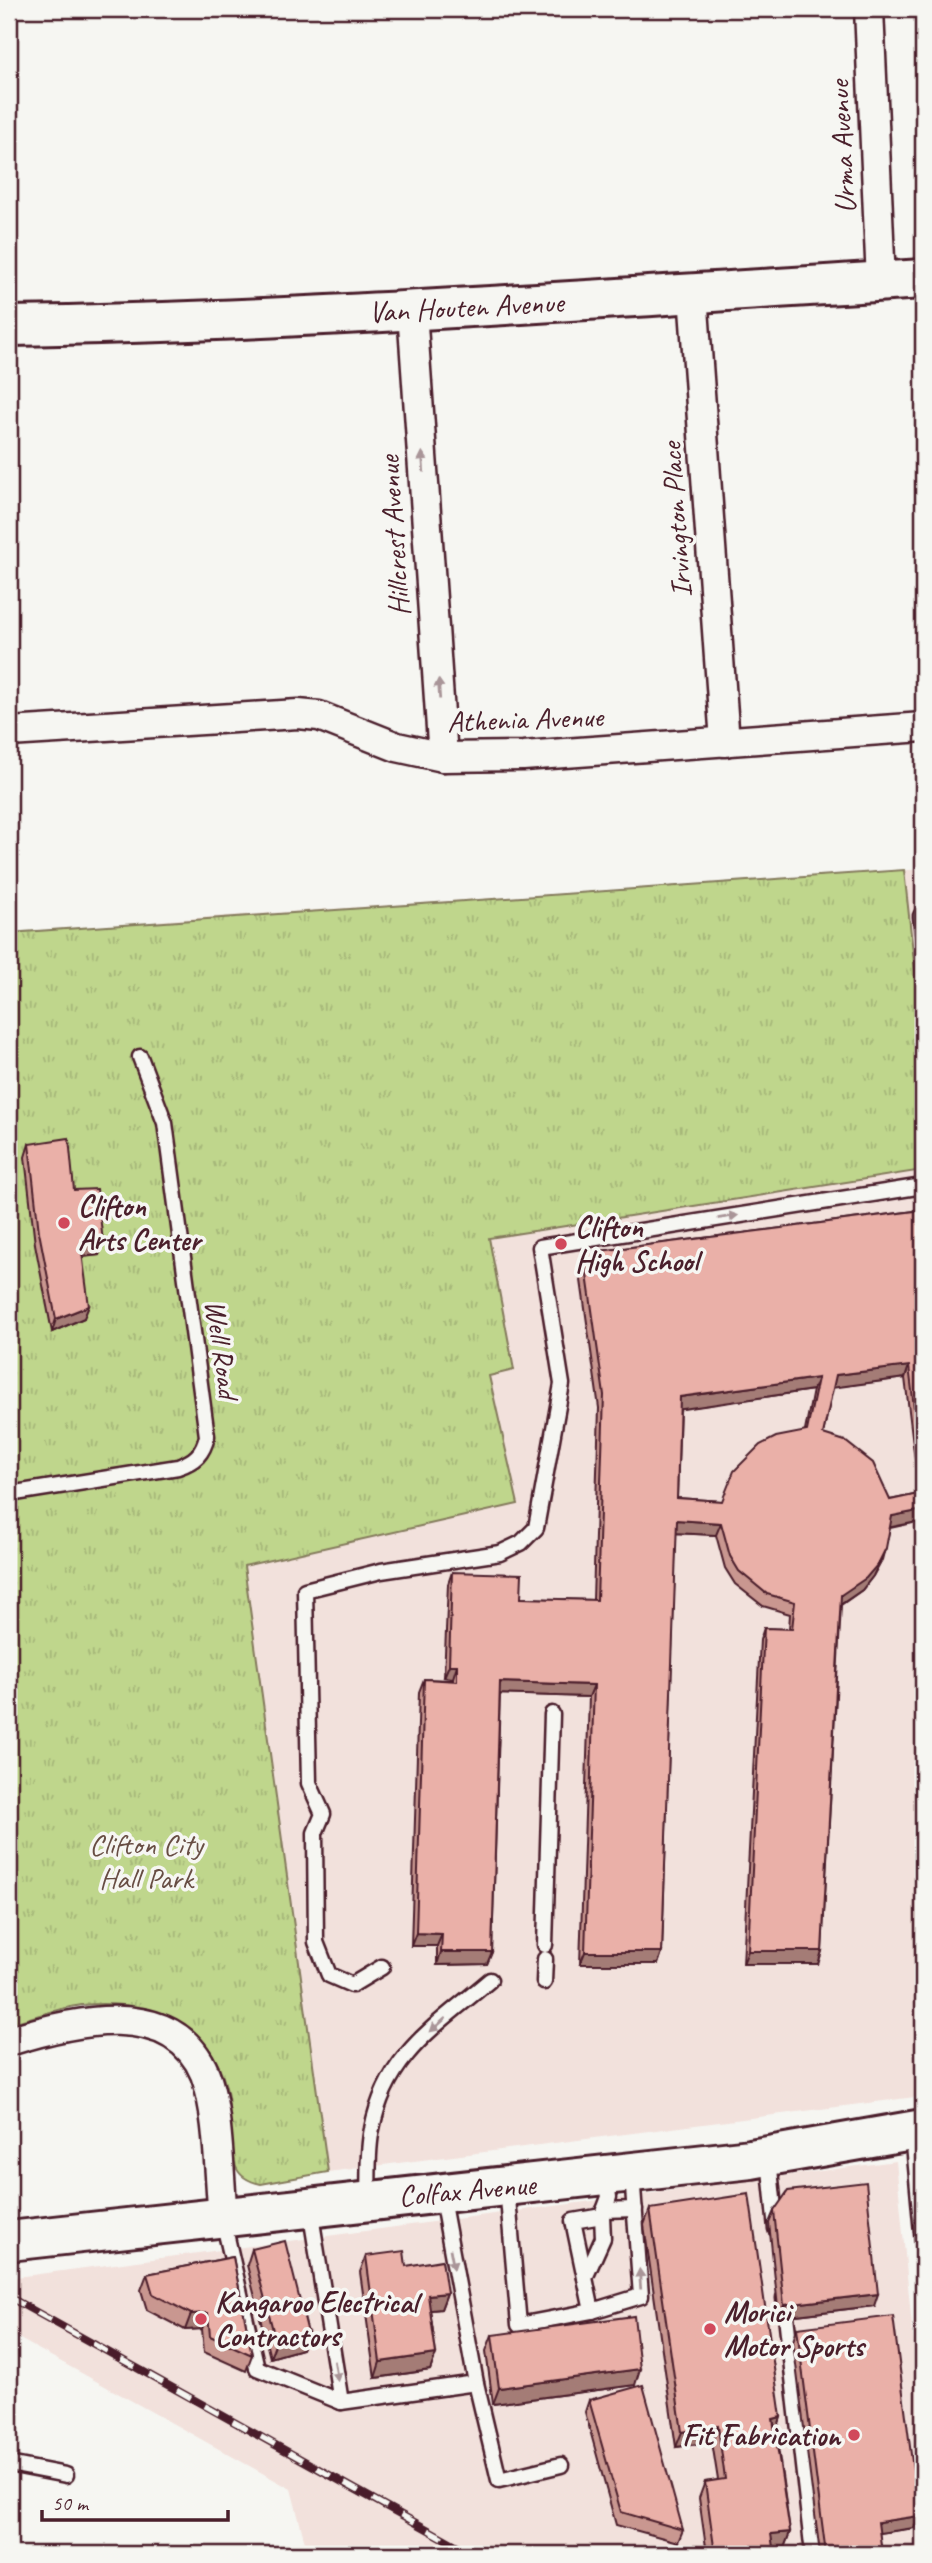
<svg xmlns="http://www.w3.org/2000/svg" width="932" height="2563" font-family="Caveat,sans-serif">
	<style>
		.built { fill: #f2e1dc }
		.grass { fill: url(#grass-tufts); stroke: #847a5c; stroke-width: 2 }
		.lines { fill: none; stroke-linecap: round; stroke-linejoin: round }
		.lane-casing { stroke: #4a1f2b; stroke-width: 19 }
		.street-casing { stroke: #4a1f2b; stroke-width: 33 }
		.secondary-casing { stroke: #4a1f2b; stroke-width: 44 }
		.lane { stroke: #f6f6f2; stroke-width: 14 }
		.street { stroke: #f6f6f2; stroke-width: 28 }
		.secondary { stroke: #f6f6f2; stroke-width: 38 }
		.rail-casing { stroke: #4a1f2b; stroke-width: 8 }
		.rail { stroke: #f6f6f2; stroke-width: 5; stroke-dasharray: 16; stroke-linecap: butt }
		.wall { fill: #c99790; stroke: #4a1f2b; stroke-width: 2; fill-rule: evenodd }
		.shaded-wall { fill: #a47b76; stroke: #4a1f2b; stroke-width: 2 }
		.building { fill: #eab0a8; stroke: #4a1f2b; stroke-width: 2; fill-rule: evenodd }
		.oneway { fill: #a99598 }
		.poi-dot { fill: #d1495b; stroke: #f6f6f2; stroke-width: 2.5 }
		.labels { text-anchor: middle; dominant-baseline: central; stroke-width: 7; stroke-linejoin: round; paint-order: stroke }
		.street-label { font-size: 30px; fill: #4a1f2b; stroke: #f6f6f2 }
		.poi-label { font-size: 30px; font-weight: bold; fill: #4a1f2b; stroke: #f6f6f2; text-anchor: start }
		.park-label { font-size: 30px; fill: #674d43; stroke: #f6f6f2 }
	</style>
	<defs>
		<pattern id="grass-tufts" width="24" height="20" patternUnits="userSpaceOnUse" patternTransform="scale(1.75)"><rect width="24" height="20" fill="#bfd68c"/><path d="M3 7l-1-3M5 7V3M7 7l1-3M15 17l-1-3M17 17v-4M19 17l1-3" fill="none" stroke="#a6b779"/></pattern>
	</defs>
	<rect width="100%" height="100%" fill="#f6f6f2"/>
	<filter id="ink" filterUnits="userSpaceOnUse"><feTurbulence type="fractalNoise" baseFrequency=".0143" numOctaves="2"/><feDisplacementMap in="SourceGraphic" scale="14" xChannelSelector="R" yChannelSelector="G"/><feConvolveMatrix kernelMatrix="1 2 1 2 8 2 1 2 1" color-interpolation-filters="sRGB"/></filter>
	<g filter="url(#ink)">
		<g class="built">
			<polygon points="923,869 923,2096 328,2172 155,921"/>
			<polygon points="896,2161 923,2440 923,2554 308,2554 291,2489 9,2333 9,2278"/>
		</g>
		<path class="grass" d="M904,870L923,1044V1170L489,1238L514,1370L489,1376L518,1504L244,1566L328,2172L261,2184C251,2182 240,2177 236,2167C228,2147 231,2119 228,2097C216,2023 148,1999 82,2005C58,2008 32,2018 9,2024V933Z"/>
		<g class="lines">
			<g class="lane-casing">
				<g id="lane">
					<polyline points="923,913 921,916 923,933"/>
					<path d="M9,1494L178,1467C195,1461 203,1454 207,1436L165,1123L140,1057"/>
					<polyline points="545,1945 552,1714"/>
					<polyline points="382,1967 352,1985 329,1975 316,1942 315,1833 323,1814 309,1783 305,1590 381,1571 500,1553 521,1543 536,1528 562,1384 540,1247 923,1186"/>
					<polyline points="544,1982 545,1959"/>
					<polyline points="913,2134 923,2244"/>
					<polyline points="769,2159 776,2229"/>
					<polyline points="507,2187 519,2325 592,2311 573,2221 602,2216"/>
					<path d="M368,2199C369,2176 367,2151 372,2129C386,2055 436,2026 490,1980"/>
					<polyline points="604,2210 635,2209"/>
					<polyline points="223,2220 257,2368 341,2402 310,2209"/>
					<polyline points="585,2278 603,2238 602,2216 609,2197 606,2177"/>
					<polyline points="784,2298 813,2554"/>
					<polyline points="592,2311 641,2296 632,2174"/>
					<polyline points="476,2383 499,2480 561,2465"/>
					<polyline points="341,2402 476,2383 441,2193"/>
					<polyline points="9,2464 66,2475"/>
				</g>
			</g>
			<g class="street-casing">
				<g id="street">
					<polyline points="869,9 881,282"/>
					<polyline points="693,294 725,742"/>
					<polyline points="412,311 443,757"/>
					<polyline points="9,732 298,714 319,716 397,747 443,757 523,756 923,727"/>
					<path d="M9,2041C69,2022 173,1995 205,2074C219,2111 219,2177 223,2218"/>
				</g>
			</g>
			<g class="secondary-casing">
				<g id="secondary">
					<path d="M9,326C314,321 619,297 923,279"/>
					<polyline points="9,2241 751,2159 923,2129"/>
				</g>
			</g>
			<use href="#lane" class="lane"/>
			<use href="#street" class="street"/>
			<use href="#secondary" class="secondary"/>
			<g class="rail-casing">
				<polyline id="rail" points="9,2297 472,2554"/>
			</g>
			<use href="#rail" class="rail"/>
		</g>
		<g class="wall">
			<polygon points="29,1144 103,1242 99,1255 83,1257 84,1318 52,1332 35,1244 25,1157"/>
			<path d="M923,1210V1531L922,1521L890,1528L882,1560L873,1576L862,1590L841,1605L822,1951L818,1964H743L760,1640L764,1628L789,1629L790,1614L763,1606L735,1584L725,1568L716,1535L676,1533L662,1952L658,1964H580L589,1697L500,1694L492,1952L487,1964L437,1965V1946H411L419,1692L424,1679L453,1680V1678L444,1677L448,1584L452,1572L521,1598L593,1600L599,1408L579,1266L584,1253ZM905,1378L919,1494L890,1500L823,1434L833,1387ZM813,1390L805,1431L722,1501L677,1498L680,1409Z"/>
			<polygon points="650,2209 781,2417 776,2433 790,2532 784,2548 773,2549 774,2554 707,2554 699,2498 705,2482 718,2480 712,2442 676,2447 644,2225"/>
			<polygon points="774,2211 874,2306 779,2317 769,2223"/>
			<polygon points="252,2249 308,2333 302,2349 270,2358 247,2265"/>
			<polygon points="366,2256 406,2266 447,2293 441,2309 430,2310 436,2354 430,2370 375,2378 360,2272"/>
			<polygon points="233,2257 252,2355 246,2371 204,2352 202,2329 185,2330 147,2310 141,2290 147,2274"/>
			<polygon points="797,2328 919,2516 914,2528 879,2533 882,2554 820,2554 793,2341"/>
			<polygon points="492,2335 635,2385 493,2404 486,2351"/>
			<polygon points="589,2400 683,2530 678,2542 616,2525 585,2412"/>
		</g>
		<g class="shaded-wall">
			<polygon points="103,1242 99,1255 77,1257 81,1245"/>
			<polygon points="89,1306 84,1318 52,1332 56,1319"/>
			<polygon points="909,1366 905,1378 831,1388 836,1375"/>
			<polygon points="818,1378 813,1390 676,1410 680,1397"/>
			<polygon points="923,1510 922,1521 887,1528 892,1516"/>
			<polygon points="677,1520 721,1523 716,1535 672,1533"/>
			<polygon points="886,1548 873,1576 862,1590 837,1607 841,1595"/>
			<polygon points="449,1665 457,1665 453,1678 444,1677"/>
			<polygon points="500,1682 594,1685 589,1697 496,1694"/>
			<polygon points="416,1933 442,1934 437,1946 411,1946"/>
			<polygon points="748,1951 822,1951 818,1964 743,1964"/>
			<polygon points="441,1952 492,1952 487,1964 437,1965"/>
			<polygon points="585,1952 662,1952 658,1964 580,1964"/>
			<polygon points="447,2293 441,2309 422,2311 428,2295"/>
			<polygon points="878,2294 874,2306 779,2317 784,2305"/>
			<polygon points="208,2313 202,2329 185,2330 191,2314"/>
			<polygon points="308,2333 302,2349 270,2358 276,2342"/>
			<polygon points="436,2354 430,2370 375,2378 380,2362"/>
			<polygon points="640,2369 635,2385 493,2404 499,2388"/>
			<polygon points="781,2417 776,2433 773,2419"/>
			<polygon points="718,2426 712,2442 676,2447 682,2432"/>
			<polygon points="919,2516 914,2528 873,2534 878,2522"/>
			<polygon points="790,2532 784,2548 765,2550 771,2534"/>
		</g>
		<g class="building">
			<polygon points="69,1138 74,1190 97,1189 103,1242 81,1245 89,1306 56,1319 39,1232 29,1144"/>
			<path d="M923,1210V1482L909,1366L836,1375L823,1434L845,1441L873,1463L890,1500L923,1493V1510L892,1516L886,1548L878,1564L866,1578L841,1595L822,1951H748L764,1628L792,1629L795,1602L767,1594L739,1571L730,1556L721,1523L677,1520L662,1952H585L594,1685L500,1682L492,1952H441L442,1934L416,1933L424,1679L457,1681V1665H449L452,1572L522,1574L521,1598L597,1600L604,1395L584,1253ZM818,1378L807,1431L776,1437L760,1445L734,1471L722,1501L677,1498L680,1397Z"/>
			<polygon points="866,2182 878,2294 784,2305 774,2211 788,2191"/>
			<polygon points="749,2194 781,2417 773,2419 790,2532 771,2534 774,2554 715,2554 705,2482 725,2479 718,2426 682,2432 650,2209"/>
			<polygon points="285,2241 308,2333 276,2342 252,2249"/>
			<polygon points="404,2251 406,2266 442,2260 447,2293 428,2295 436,2354 380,2362 366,2256"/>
			<polygon points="233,2257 252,2355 210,2336 208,2313 191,2314 153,2294 147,2274"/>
			<polygon points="634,2316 640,2369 499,2388 492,2335"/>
			<polygon points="893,2316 919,2516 878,2522 882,2553 873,2554 826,2554 797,2328"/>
			<polygon points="643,2385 683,2530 621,2512 589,2400"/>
			<polygon points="389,2550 397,2554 386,2554"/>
		</g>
		<defs><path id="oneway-solid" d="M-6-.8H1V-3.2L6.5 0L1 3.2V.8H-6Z" transform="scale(1.75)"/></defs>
		<g class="oneway">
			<use href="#oneway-solid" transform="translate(423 462) rotate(-94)"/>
			<use href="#oneway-solid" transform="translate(439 689) rotate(-94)"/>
			<use href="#oneway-solid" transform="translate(728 1217) rotate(-9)"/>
			<use href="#oneway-solid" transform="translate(438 2025) rotate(139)"/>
			<use href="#oneway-solid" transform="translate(452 2259) rotate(79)"/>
			<use href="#oneway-solid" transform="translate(640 2279) rotate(-94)"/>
			<use href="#oneway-solid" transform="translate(336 2371) rotate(81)"/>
		</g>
	</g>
	<g class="poi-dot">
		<circle cx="64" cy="1223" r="7"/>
		<circle cx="561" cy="1244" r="7"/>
		<circle cx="201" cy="2319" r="7"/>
		<circle cx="710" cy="2329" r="7"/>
		<circle cx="854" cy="2435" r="7"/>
	</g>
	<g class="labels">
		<g class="street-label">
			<text transform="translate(842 147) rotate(-93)">Urma Avenue</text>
			<text transform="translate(466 307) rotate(-3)">Van Houten Avenue</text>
			<text transform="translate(676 520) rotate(-94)">Irvington Place</text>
			<text transform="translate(394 536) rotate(-94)">Hillcrest Avenue</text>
			<text transform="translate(525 719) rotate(-2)">Athenia Avenue</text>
			<text transform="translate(222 1349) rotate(82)">Well Road</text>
			<text transform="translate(467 2190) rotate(-5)">Colfax Avenue</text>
		</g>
		<g class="poi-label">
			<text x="78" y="1206">Clifton<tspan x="78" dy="34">Arts Center</tspan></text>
			<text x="575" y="1227">Clifton<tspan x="575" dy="34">High School</tspan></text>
			<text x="215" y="2302">Kangaroo Electrical<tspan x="215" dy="34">Contractors</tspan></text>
			<text x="724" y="2312">Morici<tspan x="724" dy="34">Motor Sports</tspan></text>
			<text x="840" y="2435" text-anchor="end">Fit Fabrication</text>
		</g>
		<g class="park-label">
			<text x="146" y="1844">Clifton City<tspan x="146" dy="34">Hall Park</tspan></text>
		</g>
	</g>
	<rect width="932" height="2563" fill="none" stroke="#f6f6f2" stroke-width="35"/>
	<rect x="18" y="18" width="897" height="2528" fill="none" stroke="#4a1f2b" stroke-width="2.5" filter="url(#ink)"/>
	<path d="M42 2510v10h186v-10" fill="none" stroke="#4a1f2b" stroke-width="3.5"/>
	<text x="52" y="2510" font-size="21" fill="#4a1f2b" stroke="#f6f6f2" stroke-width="5" paint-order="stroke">50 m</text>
</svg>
